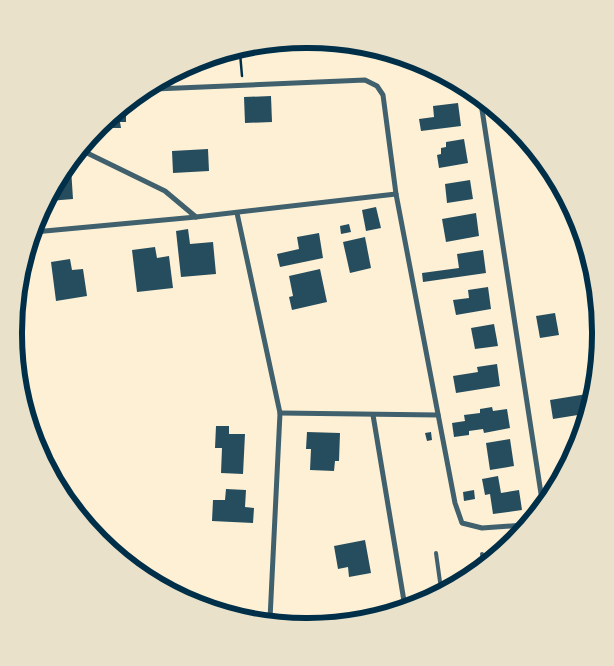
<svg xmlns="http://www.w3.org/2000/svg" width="614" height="666" font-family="'Roboto Condensed',sans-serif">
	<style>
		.building { fill: #264d5e }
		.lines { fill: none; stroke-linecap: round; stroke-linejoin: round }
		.path { stroke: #003049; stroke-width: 2.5 }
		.service { stroke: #3f606c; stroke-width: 4 }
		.minor { stroke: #3f606c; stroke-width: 5 }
		.rim { fill: none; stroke: #003049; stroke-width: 6 }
	</style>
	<rect width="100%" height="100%" fill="#fdf0d5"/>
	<g class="building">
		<polygon points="409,60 419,62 438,75 426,77 425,67 410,69"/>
		<polygon points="271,96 272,122 245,123 244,97"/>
		<polygon points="458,103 461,126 421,131 419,119 434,117 433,106"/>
		<polygon points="126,108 126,122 120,122 121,128 98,128 100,125"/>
		<polygon points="464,139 468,163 439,168 437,155 441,154 441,148 446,147 446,142"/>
		<polygon points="208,149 209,171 173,173 172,151"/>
		<polygon points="71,168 73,199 49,201 56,191"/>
		<polygon points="470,180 473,199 447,203 445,184"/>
		<polygon points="376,207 381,228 366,231 362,210"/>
		<polygon points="476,213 479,236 446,242 442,219"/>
		<polygon points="349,224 351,232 341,234 340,226"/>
		<polygon points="188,229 190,244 213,242 216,274 181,277 176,231"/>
		<polygon points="319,233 323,258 280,267 277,254 299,249 297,237"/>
		<polygon points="365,237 371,268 350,273 343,242"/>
		<polygon points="155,247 157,258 169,256 173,288 137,292 132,250"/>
		<polygon points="483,250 486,273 423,282 422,273 459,268 457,254"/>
		<polygon points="70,259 72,270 83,269 87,296 56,301 51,262"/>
		<polygon points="320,269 327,302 292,310 289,297 293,296 289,276"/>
		<polygon points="488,287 491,309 456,315 453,300 469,298 468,290"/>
		<polygon points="555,313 559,335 540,338 536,316"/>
		<polygon points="494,324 498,346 475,349 471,328"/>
		<polygon points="497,364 500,386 456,393 453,376 478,372 477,367"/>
		<polygon points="587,394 584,414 553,419 550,400"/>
		<polygon points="492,407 493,411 507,409 510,428 484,433 483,429 469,431 469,435 454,437 452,423 465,421 464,415 480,413 480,409"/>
		<polygon points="216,426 229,426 229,434 245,434 243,474 221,473 222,448 215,448"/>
		<polygon points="307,432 340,433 339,461 335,461 334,471 310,470 311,449 306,449"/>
		<polygon points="431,432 432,440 427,441 425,433"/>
		<polygon points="510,439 514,466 490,470 486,443"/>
		<polygon points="498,476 501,493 519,490 522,510 493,514 490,494 485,495 482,479"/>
		<polygon points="226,489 246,490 245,507 254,508 253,523 212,521 213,500 225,500"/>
		<polygon points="474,490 475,499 464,501 463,492"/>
		<polygon points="365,540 371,573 349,577 348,567 338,569 334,546"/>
	</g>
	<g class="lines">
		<polyline class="path" points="240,53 242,76"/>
		<g class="service">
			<polyline points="436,553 441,589"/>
			<polyline points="482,554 483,561"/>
		</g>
		<g class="minor">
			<polyline points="155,89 365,80 377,86 383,95 396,194 455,503 462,523 482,528 524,525"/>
			<polyline points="481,103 542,500"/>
			<polyline points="83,151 165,191 196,217"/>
			<polyline points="237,213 280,413 270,619"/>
			<polyline points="34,232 196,217 396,194"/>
			<polyline points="280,413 438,415"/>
			<polyline points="373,415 405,607"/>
		</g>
	</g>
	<path d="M0 0H614V666H0ZM306 48H308A284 284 0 0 1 592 332V334A284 284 0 0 1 308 618H306A284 284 0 0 1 22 334V332A284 284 0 0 1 306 48Z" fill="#e9e1ca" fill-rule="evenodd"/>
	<path class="rim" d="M306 48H308A284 284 0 0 1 592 332V334A284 284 0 0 1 308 618H306A284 284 0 0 1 22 334V332A284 284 0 0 1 306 48Z"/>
</svg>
